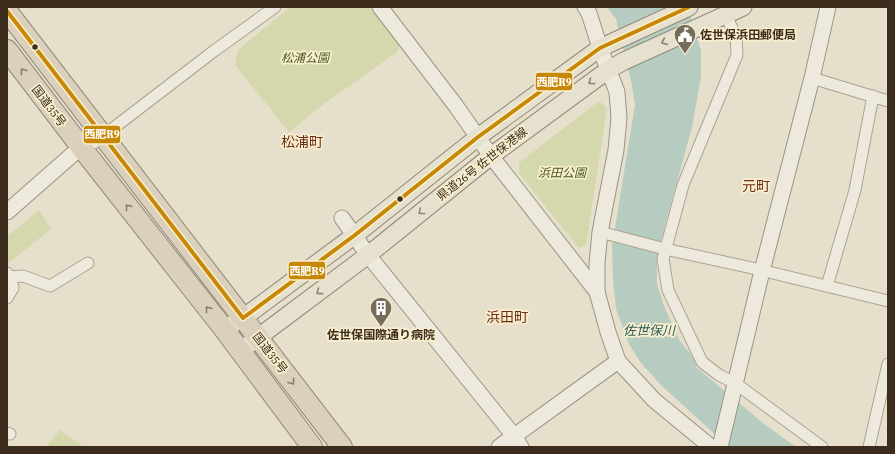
<svg xmlns="http://www.w3.org/2000/svg" width="895" height="454" font-family="'Source Serif 4','Noto Sans JP',serif">
	<style>
		.green { fill: #d5d7ac }
		.water { fill: #b6ccc0 }
		.lines { fill: none; stroke-linecap: round; stroke-linejoin: round }
		.street-casing { stroke: #aba494; stroke-width: 13 }
		.secondary-casing { stroke: #9b9384; stroke-width: 17 }
		.primary-casing { stroke: #90897b; stroke-width: 19 }
		.highway-casing { stroke: #90897b; stroke-width: 22 }
		.street { stroke: #eee9dd; stroke-width: 11 }
		.secondary { stroke: #eee9dd; stroke-width: 15 }
		.primary { stroke: #e6e0ce; stroke-width: 17 }
		.highway { stroke: #dad0bb; stroke-width: 20 }
		.bus-1-casing { stroke: #f9efcf; stroke-width: 7 }
		.bus-1 { stroke: #c88807; stroke-width: 4 }
		.oneway { stroke: #908674 }
		.oneway2 { stroke: #8a7e6b }
		.bus-dot { fill: #3b2c1b; stroke: #f9efcf; stroke-width: 1.5 }
		.labels { text-anchor: middle; dominant-baseline: central; stroke-width: 3.5; stroke-linejoin: round; paint-order: stroke }
		.poi-label { font-size: 12px; font-weight: bold; fill: #3b2c1b; stroke: #f9efcf; text-anchor: start }
		.park-label { font-size: 12px; font-style: italic; fill: #485920; stroke: #f9efcf }
		.street-label { font-size: 12px; fill: #3b2c1b; stroke: #f9efcf }
		.water-label { font-size: 13px; font-style: italic; fill: #295c5b; stroke: #f9efcf }
		.quarter-label { font-size: 14px; fill: #6c2c16; stroke: #f9efcf }
		.line-badge { stroke: #f9efcf; stroke-width: 1.5 }
		.badge-label { font-size: 11px; text-anchor: middle; font-weight: bold; fill: #fff }
	</style>
	<rect width="100%" height="100%" fill="#e6dfcb"/>
	<g class="green">
		<polygon points="292,7 370,7 399,45 397,52 324,104 289,132 235,65 238,50 284,12"/>
		<polygon points="599,101 607,108 586,245 579,248 519,173 519,163"/>
		<polygon points="39,210 51,229 7,264 7,237"/>
		<polygon points="60,430 84,447 46,447"/>
	</g>
	<polygon class="water" points="607,7 688,7 701,51 701,77 692,127 661,240 657,258 657,284 664,306 679,340 698,363 696,367 764,424 796,447 729,447 662,386 641,363 629,344 616,309 613,279 612,246 635,105 632,85 616,19"/>
	<g class="lines">
		<g class="street-casing">
			<g id="street">
				<polyline points="726,15 736,37 737,55 683,185 663,259 668,290 702,362 719,375 735,383 822,447"/>
				<polyline points="812,78 888,101"/>
				<polyline points="103,136 214,51 275,7"/>
				<polyline points="600,232 665,249 752,268 888,301"/>
				<polyline points="7,273 10,277 13,288 7,298"/>
				<polyline points="10,277 23,276 50,286 88,263"/>
				<polyline points="827,286 855,190 873,96"/>
				<polyline points="7,433 10,434"/>
				<polyline points="869,447 888,364"/>
			</g>
		</g>
		<g class="secondary-casing">
			<g id="secondary">
				<polyline points="380,7 456,106 491,156 597,292"/>
				<polyline points="585,7 589,13 600,48 617,92 619,118 616,150 600,232 597,263 597,292 608,332 618,361 654,400 711,447"/>
				<polyline points="7,212 81,147 103,136"/>
				<polyline points="342,218 368,255 514,436 521,447"/>
				<polyline points="499,447 618,361"/>
				<polyline points="720,447 762,271 812,78 828,7"/>
			</g>
		</g>
		<g class="primary-casing">
			<g id="primary">
				<polyline points="224,329 243,318 355,235 478,137 600,48 689,7"/>
				<polyline points="240,351 368,255 491,156 608,70 624,61 743,7"/>
			</g>
		</g>
		<g class="highway-casing">
			<g id="highway">
				<polyline points="7,11 342,447"/>
				<polyline points="7,50 81,147 224,329 312,447"/>
			</g>
		</g>
		<use href="#street" class="street"/>
		<use href="#secondary" class="secondary"/>
		<use href="#primary" class="primary"/>
		<use href="#highway" class="highway"/>
		<g class="bus-1-casing">
			<polyline id="bus-1" points="7,11 243,318 355,235 478,137 600,48 689,7"/>
		</g>
		<use href="#bus-1" class="bus-1"/>
	</g>
	<defs><path id="oneway-chevron" d="M-2-3.5L2.5 0L-2 3.5" fill="none" stroke-width="1.6" stroke-linecap="round" stroke-linejoin="round"/></defs>
	<g class="oneway">
		<use href="#oneway-chevron" transform="translate(664 42) rotate(156)"/>
		<use href="#oneway-chevron" transform="translate(591 82) rotate(144)"/>
		<use href="#oneway-chevron" transform="translate(421 212) rotate(141)"/>
		<use href="#oneway-chevron" transform="translate(319 292) rotate(143)"/>
	</g>
	<g class="oneway2">
		<use href="#oneway-chevron" transform="translate(23 71) rotate(-127)"/>
		<use href="#oneway-chevron" transform="translate(128 207) rotate(-128)"/>
		<use href="#oneway-chevron" transform="translate(208 309) rotate(-128)"/>
		<use href="#oneway-chevron" transform="translate(292 382) rotate(53)"/>
	</g>
	<defs>
		<g id="civic-pin" transform="scale(1.15)"><path d="M0 17L-7.5 6A9.5 9.5 0 1 1 7.5 6Z" fill="#776b59" stroke="#f9efcf"/><path d="M-.6-6.5H3V-4.5H.6V-3L4-1V1h2V6H-6V1h2V-1L-.6-3ZM-1.2 2.5V6h2.4V2.5Z" fill="#fff"/></g>
		<g id="building-pin" transform="scale(1.15)"><path d="M0 17L-7.5 6A9.5 9.5 0 1 1 7.5 6Z" fill="#776b59" stroke="#f9efcf"/><path d="M-4-6H4V6H1V3H-1V6H-4ZM-2.5-4.3h1.7v1.8h-1.7ZM.8-4.3h1.7v1.8H.8ZM-2.5-1h1.7V.8h-1.7ZM.8-1h1.7V.8H.8Z" fill="#fff"/></g>
	</defs>
	<g fill-rule="evenodd">
		<use href="#civic-pin" x="685" y="35"/>
		<use href="#building-pin" x="381" y="308"/>
	</g>
	<g class="bus-dot">
		<circle cx="35" cy="47" r="3.5"/>
		<circle cx="400" cy="199" r="3.5"/>
	</g>
	<g class="labels">
		<g class="poi-label">
			<text x="700" y="35">佐世保浜田郵便局</text>
			<text x="381" y="335" text-anchor="middle">佐世保国際通り病院</text>
		</g>
		<g class="park-label">
			<text x="305" y="58">松浦公園</text>
			<text x="562" y="173">浜田公園</text>
		</g>
		<g class="street-label">
			<text transform="translate(49 106) rotate(53)">国道35号</text>
			<text transform="translate(482 164) rotate(-38)">県道26号 佐世保港線</text>
			<text transform="translate(270 353) rotate(52)">国道35号</text>
		</g>
		<g class="water-label">
			<text x="649" y="330">佐世保川</text>
		</g>
		<g class="quarter-label">
			<text x="302" y="142">松浦町</text>
			<text x="756" y="186">元町</text>
			<text x="507" y="317">浜田町</text>
		</g>
	</g>
	<g class="line-badge">
		<rect x="535" y="72" width="38" height="19" rx="4" fill="#c88807"/>
		<rect x="83" y="125" width="38" height="19" rx="4" fill="#c88807"/>
		<rect x="288" y="261" width="38" height="19" rx="4" fill="#c88807"/>
	</g>
	<g class="badge-label">
		<text x="554" y="86">西肥R9</text>
		<text x="102" y="138">西肥R9</text>
		<text x="307" y="275">西肥R9</text>
	</g>
	<rect width="895" height="454" fill="none" stroke="#3b2c1b" stroke-width="16"/>
</svg>
